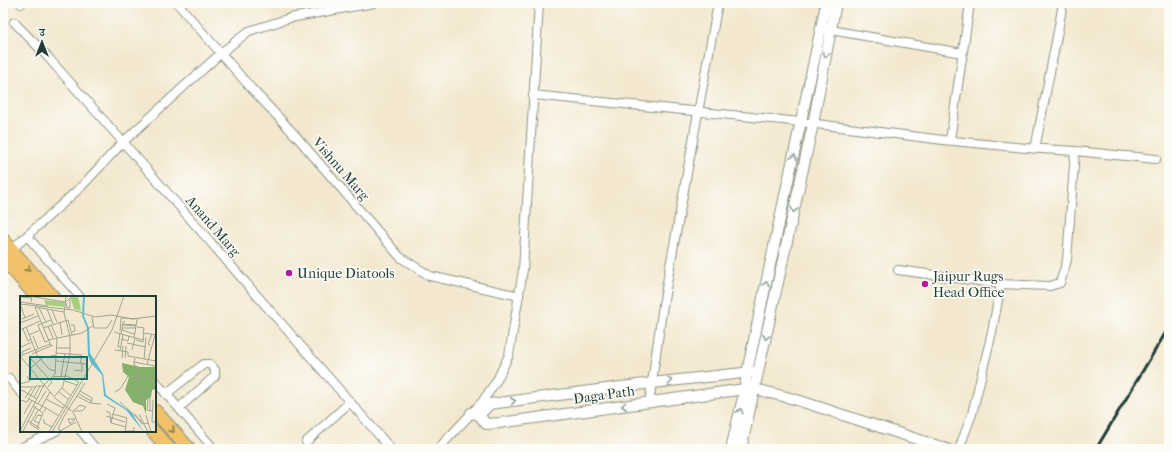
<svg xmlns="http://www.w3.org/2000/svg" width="1172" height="452" font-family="'IM FELL French Canon','Noto Serif Devanagari',serif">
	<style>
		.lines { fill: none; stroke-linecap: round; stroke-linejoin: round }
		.minor-casing { stroke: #899282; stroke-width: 10 }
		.tertiary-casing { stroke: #899282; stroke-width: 12 }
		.trunk-casing { stroke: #899282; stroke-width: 15 }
		.minor { stroke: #fff; stroke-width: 8 }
		.tertiary { stroke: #fff; stroke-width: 10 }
		.trunk { stroke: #f2c26a; stroke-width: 13 }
		.rail { stroke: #1f3d34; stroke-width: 3 }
		.oneway { stroke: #8f9e9a }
		.oneway2 { stroke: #7e794c }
		.poi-dot { fill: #b5179e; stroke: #fdfcf7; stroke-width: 1.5 }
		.labels { text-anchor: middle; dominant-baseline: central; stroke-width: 3.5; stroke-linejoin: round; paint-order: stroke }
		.street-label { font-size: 14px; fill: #1f3d34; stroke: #fdfcf7 }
		.poi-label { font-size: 14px; fill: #1f3d34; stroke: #fdfcf7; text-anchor: start }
		.inset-road { fill: none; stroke: #9ea491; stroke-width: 1 }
		.view { fill: #0f766e; fill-opacity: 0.15; stroke: #0f766e; stroke-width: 2 }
		.inset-edge { fill: none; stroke: #1f3d34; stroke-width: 2 }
	</style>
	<rect width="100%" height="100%" fill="#fdfcf7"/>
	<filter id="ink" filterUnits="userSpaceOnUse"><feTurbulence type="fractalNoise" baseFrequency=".025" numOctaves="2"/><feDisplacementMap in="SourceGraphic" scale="8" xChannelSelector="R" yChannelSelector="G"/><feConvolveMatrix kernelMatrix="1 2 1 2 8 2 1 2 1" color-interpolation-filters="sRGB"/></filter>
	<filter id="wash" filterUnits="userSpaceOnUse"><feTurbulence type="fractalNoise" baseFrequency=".012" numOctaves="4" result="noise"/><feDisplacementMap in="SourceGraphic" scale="16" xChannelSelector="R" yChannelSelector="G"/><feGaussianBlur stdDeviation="0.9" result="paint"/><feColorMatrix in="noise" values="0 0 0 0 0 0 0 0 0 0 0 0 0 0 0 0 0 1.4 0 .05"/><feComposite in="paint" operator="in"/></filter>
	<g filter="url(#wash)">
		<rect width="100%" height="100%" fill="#f3e8cf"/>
	</g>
	<g filter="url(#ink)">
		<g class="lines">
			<g class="minor-casing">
				<g id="minor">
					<polyline points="21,3 21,4"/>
					<polyline points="177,3 251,88 296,136 400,257 430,276 519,296"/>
					<polyline points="14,22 45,54 123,142 391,449"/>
					<polyline points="825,29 962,53"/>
					<polyline points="533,95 801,122 943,140 1026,148 1075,151 1156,159"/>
					<polyline points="950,140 970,3"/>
					<polyline points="1035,149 1058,31 1063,3"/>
					<polyline points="27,236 80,297"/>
					<polyline points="9,252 82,186 123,142 221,53 249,31 290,18 374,3"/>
					<polyline points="898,270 1001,284 1050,286 1060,283 1067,260 1075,151"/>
					<polyline points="9,378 21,393"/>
					<polyline points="155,381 214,449"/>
					<polyline points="166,394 204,364 210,364 215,370 215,376 179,408"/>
					<polyline points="649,403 663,305 718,3"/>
					<polyline points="81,431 96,449"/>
					<polyline points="306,442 350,402"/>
					<polyline points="18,449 56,431"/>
					<polyline points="438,449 482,402 497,380 509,355 523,270 539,3"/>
					<polyline points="959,449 972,414 992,332 1001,284"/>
				</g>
			</g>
			<g class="tertiary-casing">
				<g id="tertiary">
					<polyline points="471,413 479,415 486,424 499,423 745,389 755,389 794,399 947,449"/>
					<polyline points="479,415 490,404 652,383 752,372"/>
					<polyline points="731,449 745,389 747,372 821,28 826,3"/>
					<polyline points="741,449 813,124 836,3"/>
				</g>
			</g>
			<g class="trunk-casing">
				<g id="trunk">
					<polyline points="3,240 53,297"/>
					<polyline points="3,258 37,297"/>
					<polyline points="155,411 189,449"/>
					<polyline points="153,431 169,449"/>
				</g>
			</g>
			<use href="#minor" class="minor"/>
			<use href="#tertiary" class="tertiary"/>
			<use href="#trunk" class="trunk"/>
			<polyline class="rail" points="1096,449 1169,327"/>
		</g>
		<defs><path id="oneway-chevron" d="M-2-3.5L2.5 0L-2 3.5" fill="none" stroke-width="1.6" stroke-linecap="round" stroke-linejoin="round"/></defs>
		<g class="oneway">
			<use href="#oneway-chevron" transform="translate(826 55) rotate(101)"/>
			<use href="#oneway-chevron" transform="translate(794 157) rotate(-78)"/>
			<use href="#oneway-chevron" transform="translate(794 210) rotate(103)"/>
			<use href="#oneway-chevron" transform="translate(766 284) rotate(-78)"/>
			<use href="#oneway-chevron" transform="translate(766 337) rotate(102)"/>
			<use href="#oneway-chevron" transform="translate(670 381) rotate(-7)"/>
			<use href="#oneway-chevron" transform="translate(513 401) rotate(-7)"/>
			<use href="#oneway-chevron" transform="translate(624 406) rotate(172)"/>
			<use href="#oneway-chevron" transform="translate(740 411) rotate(-76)"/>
		</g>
		<g class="oneway2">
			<use href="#oneway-chevron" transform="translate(28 269) rotate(48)"/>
			<use href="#oneway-chevron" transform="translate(172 430) rotate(48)"/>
		</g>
	</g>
	<g class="poi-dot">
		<circle cx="289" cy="273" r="4"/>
		<circle cx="925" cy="284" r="4"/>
	</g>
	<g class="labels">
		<g class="street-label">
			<text transform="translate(341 169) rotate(49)">Vishnu Marg</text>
			<text transform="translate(213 226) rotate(49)">Anand Marg</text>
			<text transform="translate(604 395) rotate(-8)">Daga Path</text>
		</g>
		<g class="poi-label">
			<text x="297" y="273">Unique Diatools</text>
			<text x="933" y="276">Jaipur Rugs<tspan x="933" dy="16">Head Office</tspan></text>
		</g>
	</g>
	<g transform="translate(20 296)">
		<rect width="136" height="136" fill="#f3e8cf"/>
		<path d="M50,0H58L61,15L54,13ZM24,4L45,6L44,11L26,9Z" fill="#a6cf7b"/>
		<path d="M102,67L120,71H134L136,69V93L132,94L131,101L126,104V118L123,110L113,106L105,94L109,81L103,76Z" fill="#84b26b"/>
		<path d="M63,0H65L64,20L69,32L70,57L83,78L86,99L111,116L124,136L106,114L84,100L82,79L71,67L68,60L67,32L62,20Z" fill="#57bdd5"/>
		<path class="inset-road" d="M8,0L45,6M0,1L12,2L11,6M0,6L28,10M46,7L47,12H50V2L46,6M0,8L53,14L75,21L92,19L112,23L136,20M1,10L5,22M15,11L44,16M15,11L31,50M19,12L26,26M27,13L33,28M32,14L37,26M72,21L74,32H87L92,24M2,23L14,18M40,26L42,39M0,27L18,20M102,28L116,29M31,29L37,42M51,29H54L55,35L52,36M102,29L116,30M28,30L33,42M6,31L17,59L29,73L35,75M117,31L124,32L123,38M23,32L48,24L52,39M102,32H116M3,33L8,45L11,43M0,34L20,25M102,34L114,38M100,35L101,22L119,23M94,36L123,44M100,37L98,51H100M101,38L103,26L105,25M9,39L20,34M13,40L18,52M114,42L117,24M101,43L108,45L109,40M28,44L62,37L74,29M116,44L123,46L124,37L136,39M28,45L25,46L18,29L31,24M107,47L126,51M130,49L128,48L132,38M1,51L12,46M36,52H50M95,54L108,56V60L136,65M112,54L115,42M100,55L103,38M36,57L62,59L60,68M3,58L2,56L11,52M12,58L33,49M0,60L30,48M0,60L36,103L53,116L62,136M10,62L32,86L28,91M102,62L103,50M105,62L106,50M115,62L114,66L135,70M124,63L126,41M36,65L66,68M114,66V69L118,71L116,87L121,91L122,108M127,68L135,39M11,72L22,62L36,59M54,74L62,75V68M41,80L45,57M45,85L57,89M0,88L10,85L7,80M0,91H16M42,92L51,100M0,93L17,103M60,95L72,102L71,107M39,96L49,104M95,96L101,92L108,80L136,84M59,98L71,105M35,100L43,90L50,58V41L44,17L46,0M57,100L70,107L81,108M14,101L20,90M5,102L12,92M128,102L127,114L132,115M9,103L26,112L24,116M26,103L43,112M0,104L7,106L16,90H24M133,104L132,126H136M100,106L122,126M18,108L26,95M87,108L95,112L93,118L107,122L105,136M13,110L23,117L17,132M26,112L39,120M20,114L30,96M130,114V101M53,115L60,109L66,111L62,115H54M86,115L90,117L91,127M4,118L12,104M93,118L91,127L106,131M115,118L122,128L128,127M119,118L128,136M126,119L131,136M86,120L105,126M24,123V127L32,131M55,123H48L50,128L55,123M8,125L20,132M11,126L19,113M11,126L10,128L19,134M19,127L14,125L18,119L22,120M0,135L24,89L35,78L37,42M3,135L16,110M105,135H114V131M29,136L59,86L47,80L33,81M32,136L92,34L104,0M38,136L56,126M43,136L38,133L43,122L65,87"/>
		<path class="view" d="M10,61H67V83H10Z"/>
		<rect width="136" height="136" class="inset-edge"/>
	</g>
	<rect width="1172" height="452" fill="none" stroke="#fdfcf7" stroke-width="16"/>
	<g transform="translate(42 42)" stroke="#fdfcf7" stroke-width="3" paint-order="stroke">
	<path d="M0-3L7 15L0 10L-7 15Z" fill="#1f3d34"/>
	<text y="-6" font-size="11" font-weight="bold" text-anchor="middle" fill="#1f3d34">उ</text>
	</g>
</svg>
